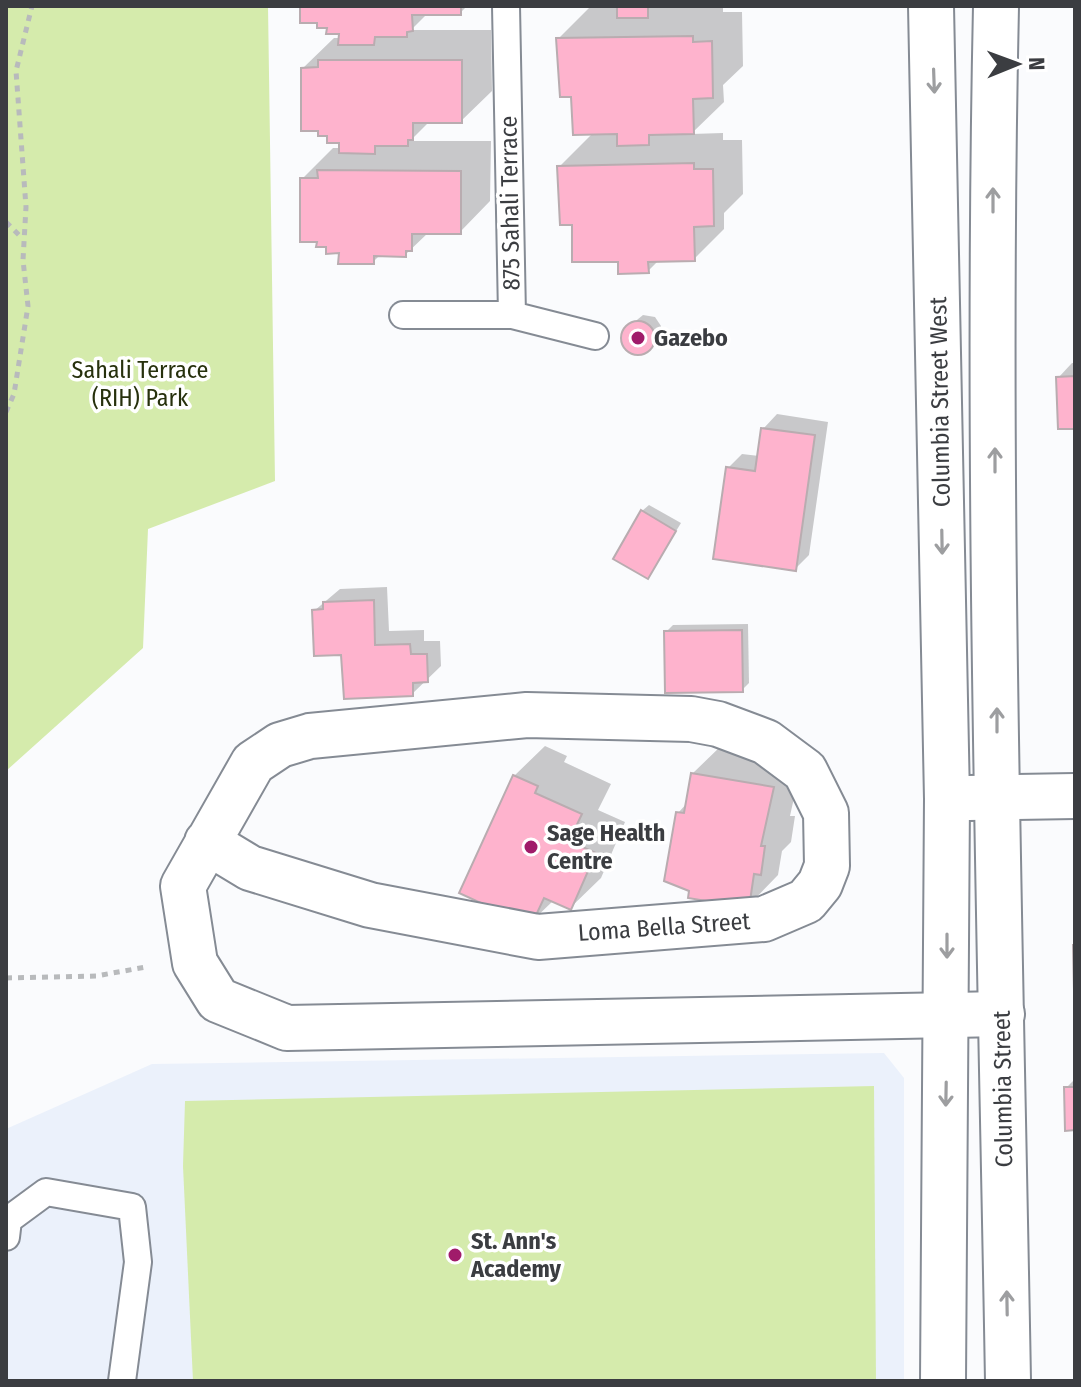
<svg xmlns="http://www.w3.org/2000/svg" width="1081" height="1387" font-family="'Fira Sans Condensed',sans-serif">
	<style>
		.built { fill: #ebf1fb }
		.green { fill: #d5ebac }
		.shadow { fill: #0003 }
		.building { fill: #feb3cd; stroke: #b9acb0; stroke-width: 2 }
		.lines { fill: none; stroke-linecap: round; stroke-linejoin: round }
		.lane-casing { stroke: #858b94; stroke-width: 30 }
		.street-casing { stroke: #858b94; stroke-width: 48 }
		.secondary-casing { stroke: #858b94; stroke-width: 48 }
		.path { stroke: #b8babc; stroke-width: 5; stroke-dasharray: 6 6; stroke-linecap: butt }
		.lane { stroke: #fff; stroke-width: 26 }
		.street { stroke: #fff; stroke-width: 44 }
		.secondary { stroke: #fff; stroke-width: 44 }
		.oneway { stroke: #9d9ea0 }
		.poi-dot { fill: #a01b6a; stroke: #fff; stroke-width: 3 }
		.labels { text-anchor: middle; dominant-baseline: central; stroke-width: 7; stroke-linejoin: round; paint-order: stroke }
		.street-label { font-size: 24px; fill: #3b3d41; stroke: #fff }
		.poi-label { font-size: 24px; font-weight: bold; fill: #3b3d41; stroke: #fff; text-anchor: start }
		.park-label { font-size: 24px; fill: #27310d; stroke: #fff }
	</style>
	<rect width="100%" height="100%" fill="#fafbfd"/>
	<polygon class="built" points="884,1053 904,1078 904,1381 6,1381 6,1129 152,1064"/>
	<g class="green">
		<polygon points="6,6 268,6 275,481 148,529 143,648 6,771"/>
		<polygon points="874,1086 876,1381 193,1381 183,1166 185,1101"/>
	</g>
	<g class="shadow">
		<polygon points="302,6 467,6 460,13 428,13 411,30 491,30 492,91 461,121 430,121 410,141 491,141 490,201 460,232 429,232 405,255 381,254 373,262 341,251 302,179 333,148 341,148 341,140 303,68 334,38 341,38 341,32"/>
		<polygon points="591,6 723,6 723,12 742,12 743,66 723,85 724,102 691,134 723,133 723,140 742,140 743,194 724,213 724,229 694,259 659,260 648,271 620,260 574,223 559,167 593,133 573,95 558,39"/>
		<polygon points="643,315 655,317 661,326 659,340 641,353 630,351 623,342 626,329"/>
		<polygon points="1072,363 1075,363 1075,427 1058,378"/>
		<polygon points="777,414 828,422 809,555 795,569 728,468 742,454 759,456 763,429"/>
		<polygon points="649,505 681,523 648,577 642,511"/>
		<polygon points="387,587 389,631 424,630 424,641 440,641 441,666 412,694 343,652 314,611 340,589"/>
		<polygon points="748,624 749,683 742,690 666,632 673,625"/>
		<polygon points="723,744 803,757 790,816 795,816 791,842 782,851 778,875 748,906 678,813 688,802 692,774"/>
		<polygon points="545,746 567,756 564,762 611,784 598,810 625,822 601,878 570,908 554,900 530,923 514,776"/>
		<polygon points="1075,1079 1075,1128 1066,1088"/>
	</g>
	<g class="building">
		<polygon points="300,6 461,6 461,15 412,15 413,31 407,32 407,37 375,37 374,45 338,45 339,34 326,34 327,28 317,28 317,23 300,23"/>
		<polygon points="572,6 687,6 648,7 648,18 617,18 617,6"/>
		<polygon points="693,36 693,42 712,41 713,98 693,99 694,134 649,135 649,145 617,146 617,134 573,135 571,97 560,97 556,38"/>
		<polygon points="318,60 462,60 462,123 413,123 413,140 408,140 408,146 375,146 375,154 339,153 339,143 327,143 327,136 318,136 318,131 301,131 301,68 318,67"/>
		<polygon points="694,163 694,169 713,169 714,226 694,227 695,261 648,262 649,273 618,274 618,262 572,262 572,225 560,225 557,166"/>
		<polygon points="317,170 461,171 461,234 412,234 412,251 406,251 406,257 374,256 374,264 338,264 339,253 326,254 326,247 316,247 317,242 300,242 300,178 318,178"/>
		<circle cx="638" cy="338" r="17"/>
		<polygon points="1075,376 1075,429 1058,429 1056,377"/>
		<polygon points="761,428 815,435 796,571 713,559 726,467 755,471"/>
		<polygon points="641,510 676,531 648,579 613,559"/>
		<polygon points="374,600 375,645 410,644 411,654 427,654 428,682 413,683 413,696 344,699 341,655 314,656 312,610 323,609 323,602"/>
		<polygon points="742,630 743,692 665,693 664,631"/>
		<polygon points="691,773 774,787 761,846 765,846 761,875 754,874 749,908 688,898 689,891 664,881 676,812 684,813"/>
		<polygon points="513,775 538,786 535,793 582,814 569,841 596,853 571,910 544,898 531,926 459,893"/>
		<polygon points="1073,945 1075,945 1075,1037"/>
		<polygon points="1064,1087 1075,1087 1075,1130 1065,1131"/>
	</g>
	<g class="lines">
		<g class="lane-casing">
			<g id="lane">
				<polyline points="506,6 512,315 595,336"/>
				<polyline points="403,315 512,315"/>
				<polyline points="6,1237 8,1220 46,1192 132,1207 138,1262 122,1381"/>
			</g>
		</g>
		<g class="street-casing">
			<polyline id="street" points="207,842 250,868 370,905 538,937 764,919 806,901 820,884 827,866 826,813 805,771 766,742 718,724 691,719 527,715 310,736 280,745 253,763 183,886 195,963 218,1000 287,1028 1002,1014"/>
		</g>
		<g class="secondary-casing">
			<g id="secondary">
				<polyline points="931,6 947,799 943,1381"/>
				<path d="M996,6C986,464 1000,923 1008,1381"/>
				<polyline points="969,798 1075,796"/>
			</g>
		</g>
		<g class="path">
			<polyline points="6,222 22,238"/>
			<polyline points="6,412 14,394 28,306 23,260 26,207 16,71 32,6"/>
			<polyline points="6,978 96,976 146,967"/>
		</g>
		<use href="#lane" class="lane"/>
		<use href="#street" class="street"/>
		<use href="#secondary" class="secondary"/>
	</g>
	<defs><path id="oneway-shaft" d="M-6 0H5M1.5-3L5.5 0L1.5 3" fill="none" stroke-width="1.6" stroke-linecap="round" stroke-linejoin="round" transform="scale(2)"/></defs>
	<g class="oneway">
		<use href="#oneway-shaft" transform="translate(934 81) rotate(88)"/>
		<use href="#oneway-shaft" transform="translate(993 200) rotate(-90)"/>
		<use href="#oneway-shaft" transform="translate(995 460) rotate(-90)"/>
		<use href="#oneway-shaft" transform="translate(942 542) rotate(89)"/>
		<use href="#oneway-shaft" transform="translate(997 720) rotate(-90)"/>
		<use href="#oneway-shaft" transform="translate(947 946) rotate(90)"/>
		<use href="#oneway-shaft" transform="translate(946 1094) rotate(91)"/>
		<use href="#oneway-shaft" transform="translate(1007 1303) rotate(-91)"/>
	</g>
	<g class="poi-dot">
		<circle cx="638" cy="338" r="8"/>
		<circle cx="531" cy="847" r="8"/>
		<circle cx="455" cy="1255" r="8"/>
	</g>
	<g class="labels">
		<g class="street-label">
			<text transform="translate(510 203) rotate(-91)">875 Sahali Terrace</text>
			<text transform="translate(940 402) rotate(-91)">Columbia Street West</text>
			<text transform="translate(664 927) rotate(-4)">Loma Bella Street</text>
			<text transform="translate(1003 1089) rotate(-91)">Columbia Street</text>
		</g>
		<g class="poi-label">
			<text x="654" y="338">Gazebo</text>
			<text x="547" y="833">Sage Health<tspan x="547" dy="28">Centre</tspan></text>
			<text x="471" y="1241">St. Ann's<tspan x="471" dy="28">Academy</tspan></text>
		</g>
		<g class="park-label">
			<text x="140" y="370">Sahali Terrace<tspan x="140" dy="28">(RIH) Park</tspan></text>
		</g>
	</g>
	<rect width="1081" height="1387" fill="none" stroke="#3b3d41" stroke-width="16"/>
	<g transform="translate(1017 64) rotate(89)" stroke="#ffffff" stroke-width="6" paint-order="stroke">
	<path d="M0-6L14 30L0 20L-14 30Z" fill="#3b3d41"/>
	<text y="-12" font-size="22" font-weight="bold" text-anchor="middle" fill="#3b3d41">N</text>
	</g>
</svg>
